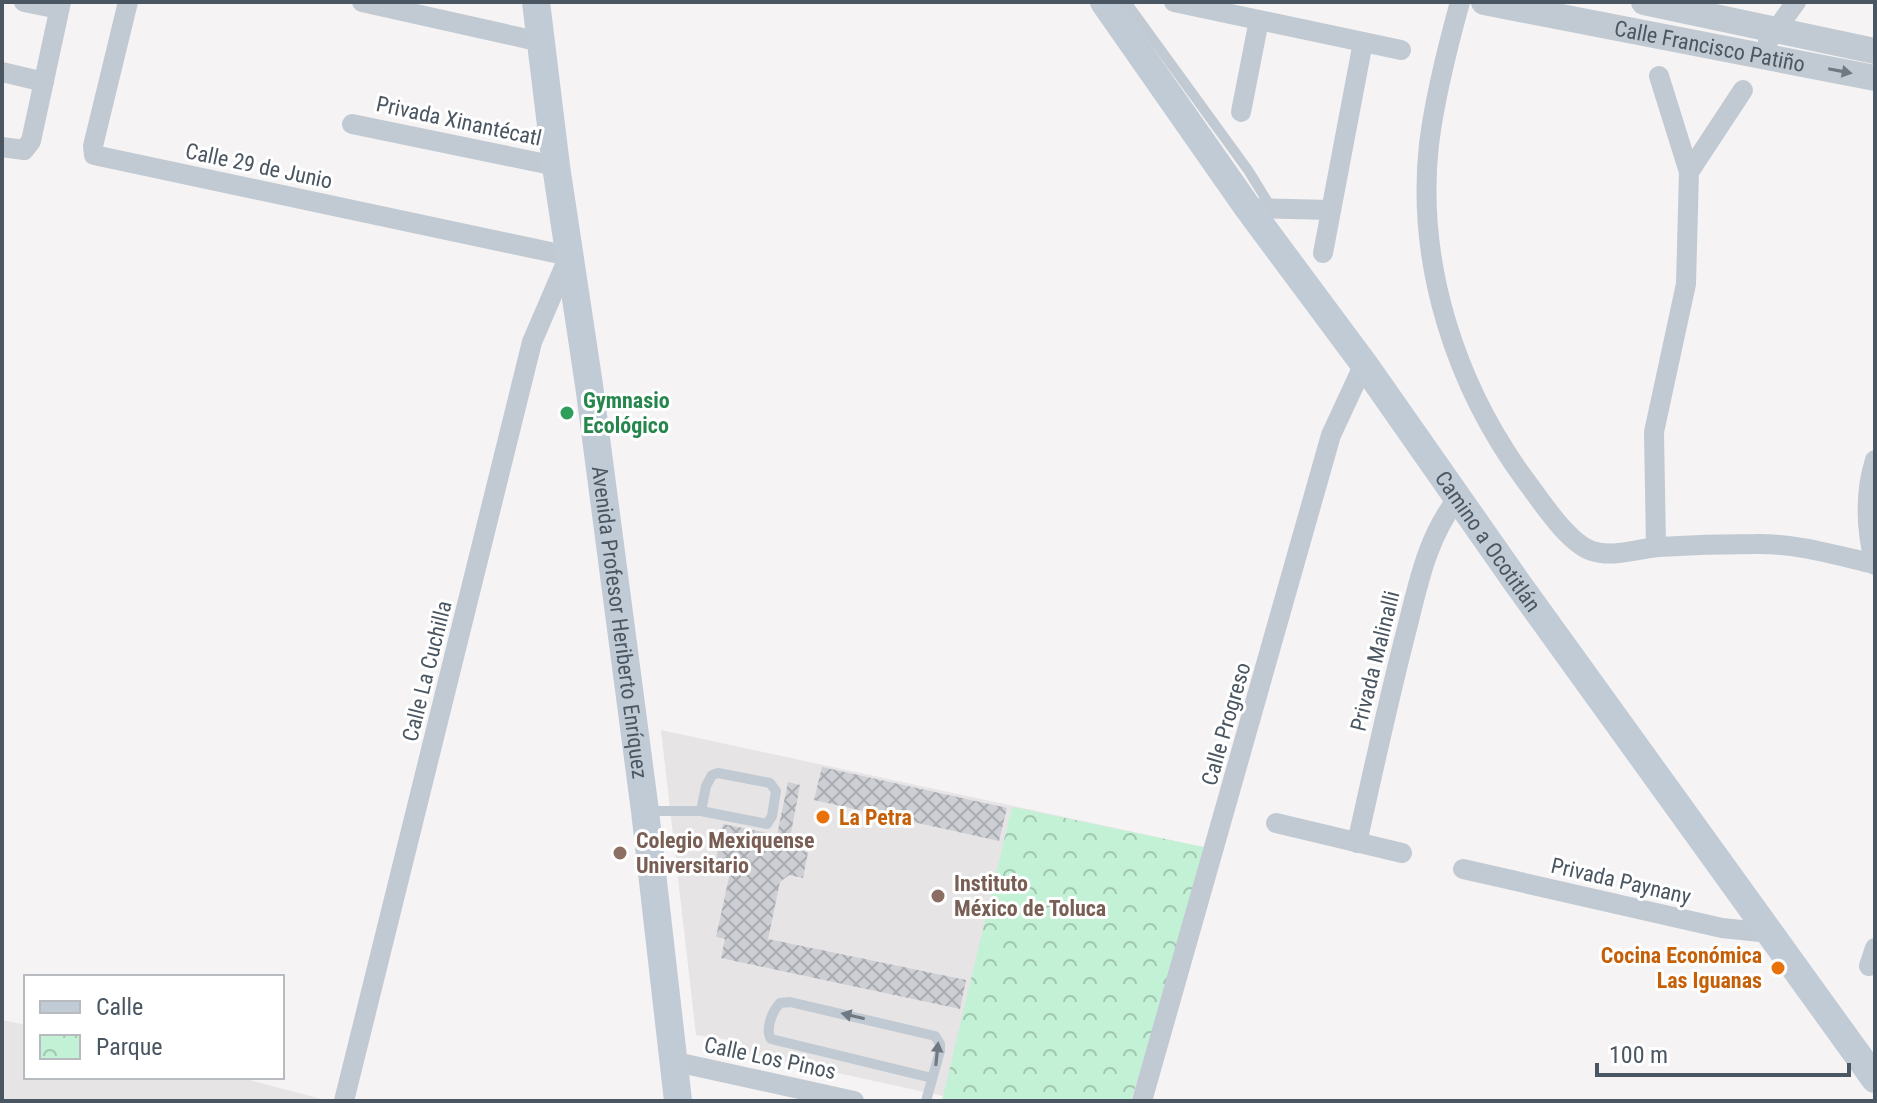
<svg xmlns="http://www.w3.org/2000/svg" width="1877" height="1103" font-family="'Roboto Condensed',sans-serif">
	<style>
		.education { fill: #e6e4e5 }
		.park { fill: url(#park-crowns) }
		.building { fill: url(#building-cross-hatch) }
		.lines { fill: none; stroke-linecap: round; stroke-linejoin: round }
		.service { stroke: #c1cad2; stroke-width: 10 }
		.minor { stroke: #c1cad2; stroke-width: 20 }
		.tertiary { stroke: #c1cad2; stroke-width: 26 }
		.secondary { stroke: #c1cbd6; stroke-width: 28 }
		.oneway { fill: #6e7983 }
		.leisure-dot { fill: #2e9e5b; stroke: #fff; stroke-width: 3 }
		.food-dot { fill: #e8710a; stroke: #fff; stroke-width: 3 }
		.education-dot { fill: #8d6e63; stroke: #fff; stroke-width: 3 }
		.labels { text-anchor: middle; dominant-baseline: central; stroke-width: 6; stroke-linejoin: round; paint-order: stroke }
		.street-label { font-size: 22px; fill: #4a5661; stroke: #fff }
		.leisure-label { font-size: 22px; font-weight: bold; fill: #27864d; stroke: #fff; text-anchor: start }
		.food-label { font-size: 22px; font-weight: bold; fill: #c56008; stroke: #fff; text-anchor: start }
		.education-label { font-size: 22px; font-weight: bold; fill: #785e54; stroke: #fff; text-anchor: start }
	</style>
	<defs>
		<pattern id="park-crowns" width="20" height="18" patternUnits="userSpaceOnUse" patternTransform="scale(2)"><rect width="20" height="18" fill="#c3f1d5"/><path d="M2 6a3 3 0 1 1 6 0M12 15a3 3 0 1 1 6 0" fill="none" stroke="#a0c6b0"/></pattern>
		<pattern id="building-cross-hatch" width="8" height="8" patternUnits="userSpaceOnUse" patternTransform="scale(2)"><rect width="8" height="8" fill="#cdcfd5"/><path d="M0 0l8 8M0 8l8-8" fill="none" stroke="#a8abb0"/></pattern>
	</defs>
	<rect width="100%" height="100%" fill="#f5f3f3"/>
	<g class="education">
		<polygon points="661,730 1208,848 1131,1101 942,1101 943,1096 742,1052 742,1042 696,1035"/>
		<polygon points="2,1020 26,1025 26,1077 238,1077 329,1101 2,1101"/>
	</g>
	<polygon class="park" points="1012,807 1208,848 1131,1101 942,1101"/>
	<g class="building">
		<polygon points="822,767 1007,808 999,841 814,800"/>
		<polygon points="788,782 800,785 790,838 793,849 808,852 803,878 789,875 780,882 768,939 966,980 960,1009 721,958 725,939 716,937 730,873 714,870 723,824 777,835"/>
	</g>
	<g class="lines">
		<g class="service">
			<polyline points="1126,2 1248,170 1271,207"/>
			<polyline points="647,811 701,811 767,824 772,816 776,791 770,783 718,773 712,775 706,786 701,811"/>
			<path d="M926,1101L940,1051V1044L935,1036L790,1002L780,1003C772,1011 765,1030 771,1039L932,1078"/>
		</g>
		<g class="minor">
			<polyline points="24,2 59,9"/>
			<polyline points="128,2 93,146 94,155 569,256 532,342 344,1101"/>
			<polyline points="362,2 541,42"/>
			<polyline points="1174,2 1401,50"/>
			<path d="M1460,2C1447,49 1435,96 1429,144C1416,263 1455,385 1526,481C1541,501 1568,543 1592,551C1613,558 1636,549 1658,547C1690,545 1723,544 1755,544C1795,543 1835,555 1874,564"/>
			<polyline points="1768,41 1796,2"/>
			<polyline points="2,72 44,82"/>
			<polyline points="1241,112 1259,20"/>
			<polyline points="352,124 556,166"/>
			<polyline points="2,147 24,150 31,141 61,2"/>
			<polyline points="1689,172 1743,90"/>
			<polyline points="1248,208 1331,210"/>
			<polyline points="1323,253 1363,42"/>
			<path d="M1875,460C1864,495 1866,530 1875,565"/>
			<polyline points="1656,547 1654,432 1686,284 1689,172 1659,76"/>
			<polyline points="1276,823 1402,853"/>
			<path d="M1357,843C1372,775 1387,707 1404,640C1417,591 1425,539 1458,498"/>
			<polyline points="1463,869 1722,928 1770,933"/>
			<polyline points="1869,966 1875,948"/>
			<polyline points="676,1062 854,1101"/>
			<polyline points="1142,1101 1331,435 1364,364"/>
		</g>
		<g class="tertiary">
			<path id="s1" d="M1484,2L1875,78"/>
			<polyline points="1644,2 1875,51"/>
		</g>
		<g class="secondary">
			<path id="s2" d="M536,2L556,166L589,385L645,811L678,1101"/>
			<path id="s3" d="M1104,2L1248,208L1364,364L1518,584L1875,1079"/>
		</g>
	</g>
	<defs><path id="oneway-solid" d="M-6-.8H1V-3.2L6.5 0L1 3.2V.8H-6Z" transform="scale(2)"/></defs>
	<g class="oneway">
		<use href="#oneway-solid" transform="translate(1840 71) rotate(11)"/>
		<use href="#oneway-solid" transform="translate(853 1016) rotate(-167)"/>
		<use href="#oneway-solid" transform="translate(937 1054) rotate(-84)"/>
	</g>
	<circle class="leisure-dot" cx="567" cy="413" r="8"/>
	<g class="food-dot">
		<circle cx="823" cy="817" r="8"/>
		<circle cx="1778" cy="968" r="8"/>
	</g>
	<g class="education-dot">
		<circle cx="620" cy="853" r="8"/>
		<circle cx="938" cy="896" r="8"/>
	</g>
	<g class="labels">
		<g class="street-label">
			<text stroke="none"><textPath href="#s1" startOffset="230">Calle Francisco Patiño</textPath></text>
			<text transform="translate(459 121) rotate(12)">Privada Xinantécatl</text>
			<text transform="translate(259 166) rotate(12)">Calle 29 de Junio</text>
			<text stroke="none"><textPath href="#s3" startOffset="662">Camino a Ocotitlán</textPath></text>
			<text stroke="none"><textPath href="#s2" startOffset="626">Avenida Profesor Heriberto Enríquez</textPath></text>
			<text transform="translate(1375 661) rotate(-76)">Privada Malinalli</text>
			<text transform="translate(427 671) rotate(-76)">Calle La Cuchilla</text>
			<text transform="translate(1226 724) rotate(-74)">Calle Progreso</text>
			<text transform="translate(1621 881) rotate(13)">Privada Paynany</text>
			<text transform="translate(770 1058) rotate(12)">Calle Los Pinos</text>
		</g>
		<g class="leisure-label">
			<text x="583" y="400">Gymnasio<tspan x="583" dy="25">Ecológico</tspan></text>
		</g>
		<g class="food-label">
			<text x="839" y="817">La Petra</text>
			<text x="1762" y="955" text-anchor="end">Cocina Económica<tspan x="1762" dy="25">Las Iguanas</tspan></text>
		</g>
		<g class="education-label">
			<text x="636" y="840">Colegio Mexiquense<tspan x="636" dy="25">Universitario</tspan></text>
			<text x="954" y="883">Instituto<tspan x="954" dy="25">México de Toluca</tspan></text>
		</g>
	</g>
	<rect width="1877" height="1103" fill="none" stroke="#4a5661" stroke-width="8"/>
	<rect x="24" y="975" width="260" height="104" fill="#ffffff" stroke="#b7bbc0" stroke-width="2"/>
	<rect x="40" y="1001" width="40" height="12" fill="#c1cbd6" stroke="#b7bbc0" stroke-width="2"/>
	<text x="96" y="1015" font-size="24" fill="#4a5661">Calle</text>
	<rect x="40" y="1035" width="40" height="24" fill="url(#park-crowns)" stroke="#b7bbc0" stroke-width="2"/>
	<text x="96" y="1055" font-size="24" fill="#4a5661">Parque</text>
	<path d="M1597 1063v12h252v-12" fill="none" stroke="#4a5661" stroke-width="4"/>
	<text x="1609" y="1063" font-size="24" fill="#4a5661" stroke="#ffffff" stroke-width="6" paint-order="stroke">100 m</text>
</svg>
